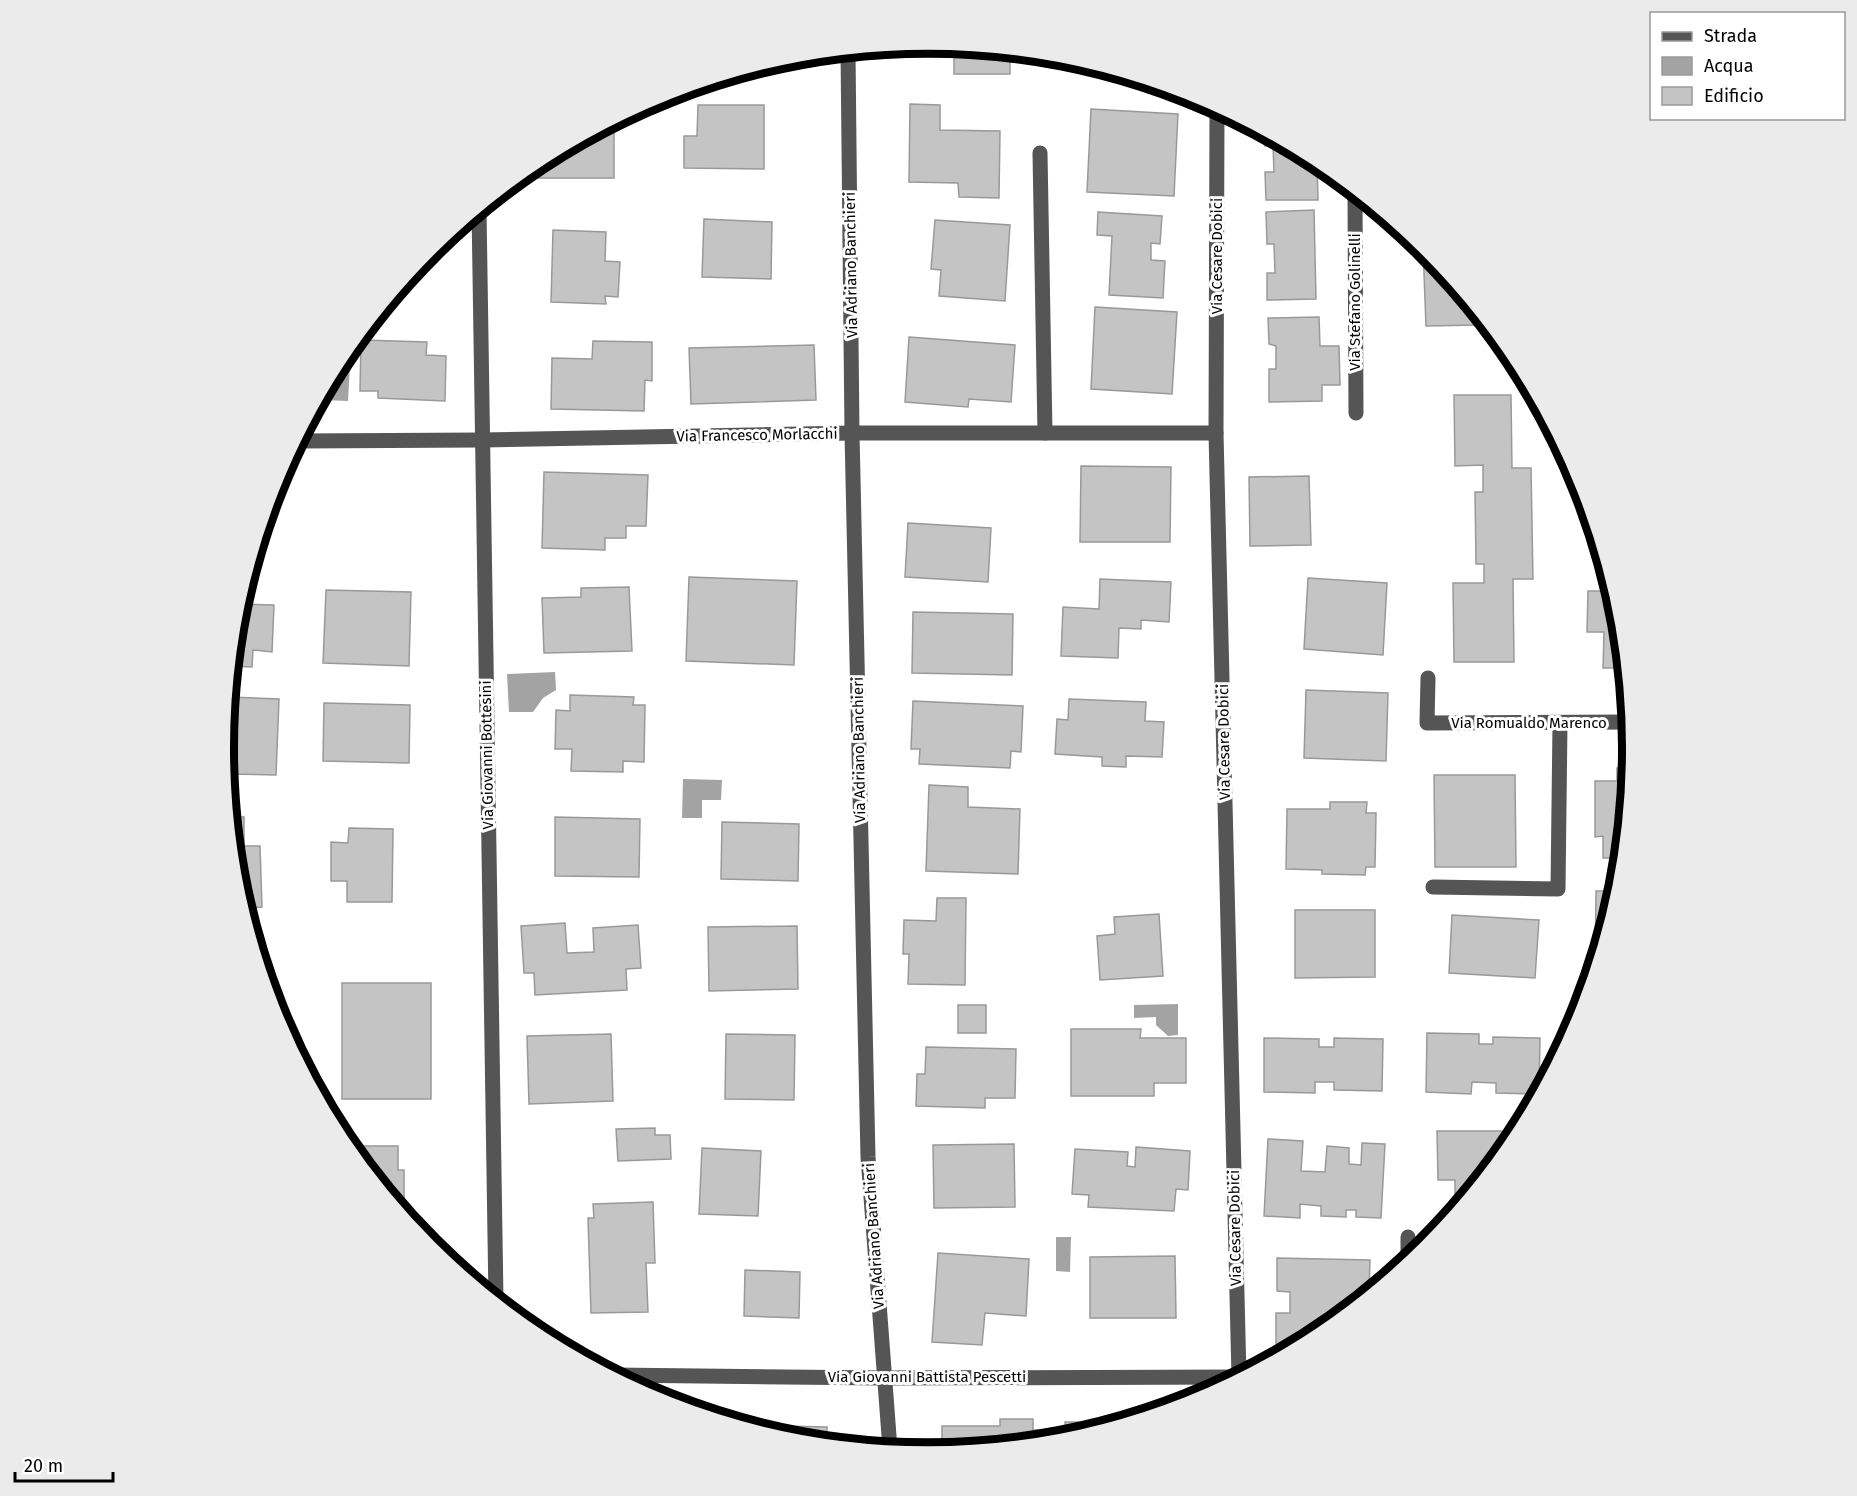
<svg xmlns="http://www.w3.org/2000/svg" width="1857" height="1496" font-family="'Fira Sans',sans-serif">
	<style>
		.water { fill: #a3a3a3 }
		.building { fill: #c4c4c4; stroke: #999; stroke-width: 1.5 }
		.lines { fill: none; stroke-linecap: round; stroke-linejoin: round }
		.minor { stroke: #555; stroke-width: 15 }
		.labels { text-anchor: middle; dominant-baseline: central; stroke-width: 6; stroke-linejoin: round; paint-order: stroke }
		.street-label { font-size: 15px; fill: #000; stroke: #fff }
		.rim { fill: none; stroke: #000; stroke-width: 8 }
	</style>
	<rect width="100%" height="100%" fill="#fff"/>
	<g class="water">
		<polygon points="351,347 348,401 322,400 323,394 343,356"/>
		<polygon points="555,672 556,690 543,698 533,712 509,712 507,674"/>
		<polygon points="683,779 722,780 721,800 702,800 702,818 682,818"/>
		<polygon points="1178,1004 1178,1035 1168,1036 1156,1025 1156,1017 1134,1018 1134,1005"/>
		<polygon points="1056,1237 1071,1237 1070,1272 1056,1271"/>
	</g>
	<g class="building">
		<polygon points="954,46 1010,52 1010,74 954,74"/>
		<polygon points="1058,56 1066,57 1103,68 1058,69"/>
		<polygon points="910,104 940,105 940,130 1000,131 999,198 959,197 958,183 909,182"/>
		<polygon points="698,105 764,105 764,169 684,168 684,136 697,136"/>
		<polygon points="1091,109 1178,114 1174,196 1087,192"/>
		<polygon points="614,121 614,178 527,178 527,170 537,162"/>
		<polygon points="1265,133 1317,161 1318,200 1266,200 1265,172 1274,172 1273,145 1265,146"/>
		<polygon points="1314,210 1316,299 1267,300 1267,273 1275,273 1274,244 1267,244 1266,212"/>
		<polygon points="1098,212 1162,216 1160,244 1151,243 1151,260 1165,261 1163,298 1109,295 1112,236 1097,235"/>
		<polygon points="704,219 772,222 771,279 702,277"/>
		<polygon points="935,220 1010,225 1005,301 939,296 941,270 931,269"/>
		<polygon points="553,230 606,232 605,261 620,262 618,297 605,296 606,304 551,302"/>
		<polygon points="1423,247 1478,313 1479,325 1426,326"/>
		<polygon points="1095,307 1177,312 1172,394 1091,389"/>
		<polygon points="1319,317 1320,346 1339,346 1340,385 1322,385 1322,401 1269,402 1269,369 1276,369 1276,346 1269,344 1268,318"/>
		<polygon points="909,337 1015,345 1011,402 969,399 968,407 905,402"/>
		<polygon points="361,340 427,342 426,355 446,356 445,401 378,398 378,391 360,391"/>
		<polygon points="593,341 652,342 652,381 645,380 644,411 551,409 552,358 592,359"/>
		<polygon points="814,345 816,400 691,404 689,348"/>
		<polygon points="1454,395 1511,395 1512,468 1531,468 1533,579 1513,579 1514,662 1454,662 1453,583 1484,583 1484,564 1476,564 1475,492 1483,492 1483,465 1455,466"/>
		<polygon points="1081,466 1171,467 1170,542 1080,542"/>
		<polygon points="544,472 648,475 646,526 626,526 626,538 605,538 605,550 542,548"/>
		<polygon points="1309,476 1311,545 1250,546 1249,477"/>
		<polygon points="908,523 991,528 988,582 905,577"/>
		<polygon points="689,577 797,581 794,665 686,661"/>
		<polygon points="1308,578 1387,583 1383,655 1304,649"/>
		<polygon points="1100,579 1171,582 1169,622 1141,620 1141,629 1119,628 1118,658 1061,656 1063,607 1099,609"/>
		<polygon points="629,587 632,651 544,653 542,598 581,597 581,588"/>
		<polygon points="326,590 411,592 409,666 323,663"/>
		<polygon points="1588,591 1614,591 1620,611 1625,668 1603,668 1604,632 1587,632"/>
		<polygon points="240,604 274,605 272,652 253,650 252,667 232,666"/>
		<polygon points="913,612 1013,614 1012,675 912,673"/>
		<polygon points="1306,690 1388,693 1386,761 1304,758"/>
		<polygon points="570,695 634,697 633,705 645,705 644,762 623,761 623,772 571,771 572,749 555,749 556,710 570,711"/>
		<polygon points="229,697 279,699 276,775 227,774 224,748"/>
		<polygon points="1069,699 1146,702 1145,721 1164,722 1162,757 1126,756 1126,767 1102,766 1102,757 1055,754 1057,719 1068,720"/>
		<polygon points="913,701 1023,706 1021,752 1011,751 1010,768 919,764 920,749 911,749"/>
		<polygon points="324,703 410,705 409,763 323,761"/>
		<polygon points="1617,768 1631,768 1622,858 1603,858 1603,836 1595,837 1595,781 1617,781"/>
		<polygon points="1434,775 1515,775 1516,867 1435,867"/>
		<polygon points="929,785 968,787 968,807 1020,809 1018,874 926,871"/>
		<polygon points="1330,802 1367,802 1366,813 1376,813 1375,867 1366,867 1365,875 1322,874 1322,870 1286,869 1287,809 1330,809"/>
		<polygon points="231,817 244,817 244,846 260,846 262,907 247,908 247,918 237,885"/>
		<polygon points="555,817 640,819 639,877 555,876"/>
		<polygon points="722,822 799,824 798,881 721,879"/>
		<polygon points="349,828 393,829 392,902 347,902 347,881 331,881 331,842 348,843"/>
		<polygon points="1596,891 1618,891 1595,966"/>
		<polygon points="937,898 966,898 965,985 908,984 909,954 903,954 904,920 936,921"/>
		<polygon points="1295,910 1375,910 1375,977 1295,978"/>
		<polygon points="1159,914 1163,976 1100,980 1097,936 1115,934 1114,917"/>
		<polygon points="1452,915 1539,920 1535,978 1449,973"/>
		<polygon points="565,923 567,953 594,952 593,928 638,925 641,968 626,969 627,990 535,995 534,973 524,973 521,926"/>
		<polygon points="797,926 798,989 709,991 708,927"/>
		<rect x="342" y="983" width="89" height="116"/>
		<rect x="958" y="1005" width="28" height="28"/>
		<polygon points="1071,1029 1141,1029 1140,1038 1186,1038 1186,1083 1154,1083 1154,1096 1071,1096"/>
		<polygon points="1427,1033 1479,1034 1479,1044 1493,1044 1493,1037 1540,1038 1539,1094 1496,1093 1496,1083 1472,1082 1471,1094 1426,1092"/>
		<polygon points="611,1034 613,1101 529,1104 527,1036"/>
		<polygon points="726,1034 795,1035 794,1100 725,1099"/>
		<polygon points="1264,1038 1319,1039 1319,1047 1334,1047 1334,1038 1383,1039 1382,1091 1334,1090 1334,1082 1315,1082 1315,1093 1264,1092"/>
		<polygon points="926,1047 1016,1049 1015,1098 985,1098 985,1108 916,1106 917,1074 925,1074"/>
		<polygon points="655,1128 655,1135 670,1135 671,1159 618,1161 616,1129"/>
		<polygon points="1437,1131 1519,1131 1514,1140 1460,1205 1455,1205 1455,1180 1438,1180"/>
		<polygon points="1268,1139 1303,1141 1301,1171 1325,1172 1327,1146 1349,1148 1349,1164 1361,1165 1362,1143 1385,1144 1381,1218 1356,1217 1356,1210 1346,1210 1346,1217 1321,1216 1321,1206 1300,1204 1300,1218 1264,1216"/>
		<polygon points="1014,1144 1015,1207 934,1208 933,1145"/>
		<polygon points="348,1146 398,1146 398,1170 404,1170 404,1214"/>
		<polygon points="1136,1147 1190,1151 1188,1190 1176,1189 1174,1211 1088,1207 1089,1195 1072,1194 1075,1149 1128,1152 1127,1166 1135,1167"/>
		<polygon points="702,1148 761,1151 758,1216 699,1214"/>
		<polygon points="653,1202 655,1263 646,1263 648,1312 591,1313 588,1218 594,1218 593,1204"/>
		<polygon points="938,1253 1029,1259 1026,1316 985,1313 982,1345 932,1342"/>
		<polygon points="1175,1256 1176,1318 1090,1318 1090,1257"/>
		<polygon points="1277,1258 1370,1260 1369,1293 1354,1293 1353,1306 1320,1334 1297,1346 1276,1346 1276,1313 1290,1313 1290,1292 1277,1291"/>
		<polygon points="745,1270 800,1272 799,1318 744,1316"/>
		<polygon points="1000,1419 1033,1419 1033,1430 1065,1430 1065,1422 1080,1422 1081,1434 1066,1439 942,1451 942,1426 1000,1426"/>
		<polygon points="746,1425 827,1427 827,1442 791,1439"/>
	</g>
	<g class="lines">
		<g class="minor">
			<polyline points="848,51 852,433 868,1157 890,1449"/>
			<polyline points="1217,107 1216,433 1239,1377"/>
			<polyline points="1040,153 1045,433"/>
			<polyline points="1355,191 1356,413"/>
			<polyline points="479,210 496,1300"/>
			<polyline points="298,441 481,440 852,433 1216,433"/>
			<polyline points="1428,678 1427,723 1630,722"/>
			<polyline points="1433,887 1558,889 1560,723"/>
			<polyline points="1408,1261 1408,1237"/>
			<polyline points="614,1375 883,1378 1240,1377"/>
		</g>
	</g>
	<g class="labels">
		<g class="street-label">
			<text transform="translate(1217 256) rotate(-90)">Via Cesare Dobici</text>
			<text transform="translate(851 265) rotate(-91)">Via Adriano Banchieri</text>
			<text transform="translate(1355 302) rotate(-90)">Via Stefano Golinelli</text>
			<text transform="translate(757 435) rotate(-1)">Via Francesco Morlacchi</text>
			<text x="1529" y="723">Via Romualdo Marenco</text>
			<text transform="translate(1224 742) rotate(-91)">Via Cesare Dobici</text>
			<text transform="translate(859 750) rotate(-91)">Via Adriano Banchieri</text>
			<text transform="translate(487 755) rotate(-91)">Via Giovanni Bottesini</text>
			<text transform="translate(1235 1228) rotate(-91)">Via Cesare Dobici</text>
			<text transform="translate(874 1236) rotate(-94)">Via Adriano Banchieri</text>
			<text x="927" y="1377">Via Giovanni Battista Pescetti</text>
		</g>
	</g>
	<path d="M0 0H1857V1496H0ZM234 748a694 694 0 1 1 1388 0a694 694 0 1 1-1388 0Z" fill="#ebebeb" fill-rule="evenodd"/>
	<path class="rim" d="M234 748a694 694 0 1 1 1388 0a694 694 0 1 1-1388 0Z"/>
	<rect x="1650" y="12" width="195" height="108" fill="#ffffff" stroke="#999999" stroke-width="1.5"/>
	<rect x="1662" y="32" width="30" height="9" fill="#555555" stroke="#999999" stroke-width="1.5"/>
	<text x="1704" y="42" font-size="18" fill="#000000">Strada</text>
	<rect x="1662" y="57" width="30" height="18" fill="#a3a3a3" stroke="#999999" stroke-width="1.5"/>
	<text x="1704" y="72" font-size="18" fill="#000000">Acqua</text>
	<rect x="1662" y="87" width="30" height="18" fill="#c4c4c4" stroke="#999999" stroke-width="1.5"/>
	<text x="1704" y="102" font-size="18" fill="#000000">Edificio</text>
	<path d="M15 1472v9h98v-9" fill="none" stroke="#000000" stroke-width="3"/>
	<text x="24" y="1472" font-size="18" fill="#000000" stroke="#ffffff" stroke-width="4.5" paint-order="stroke">20 m</text>
</svg>
